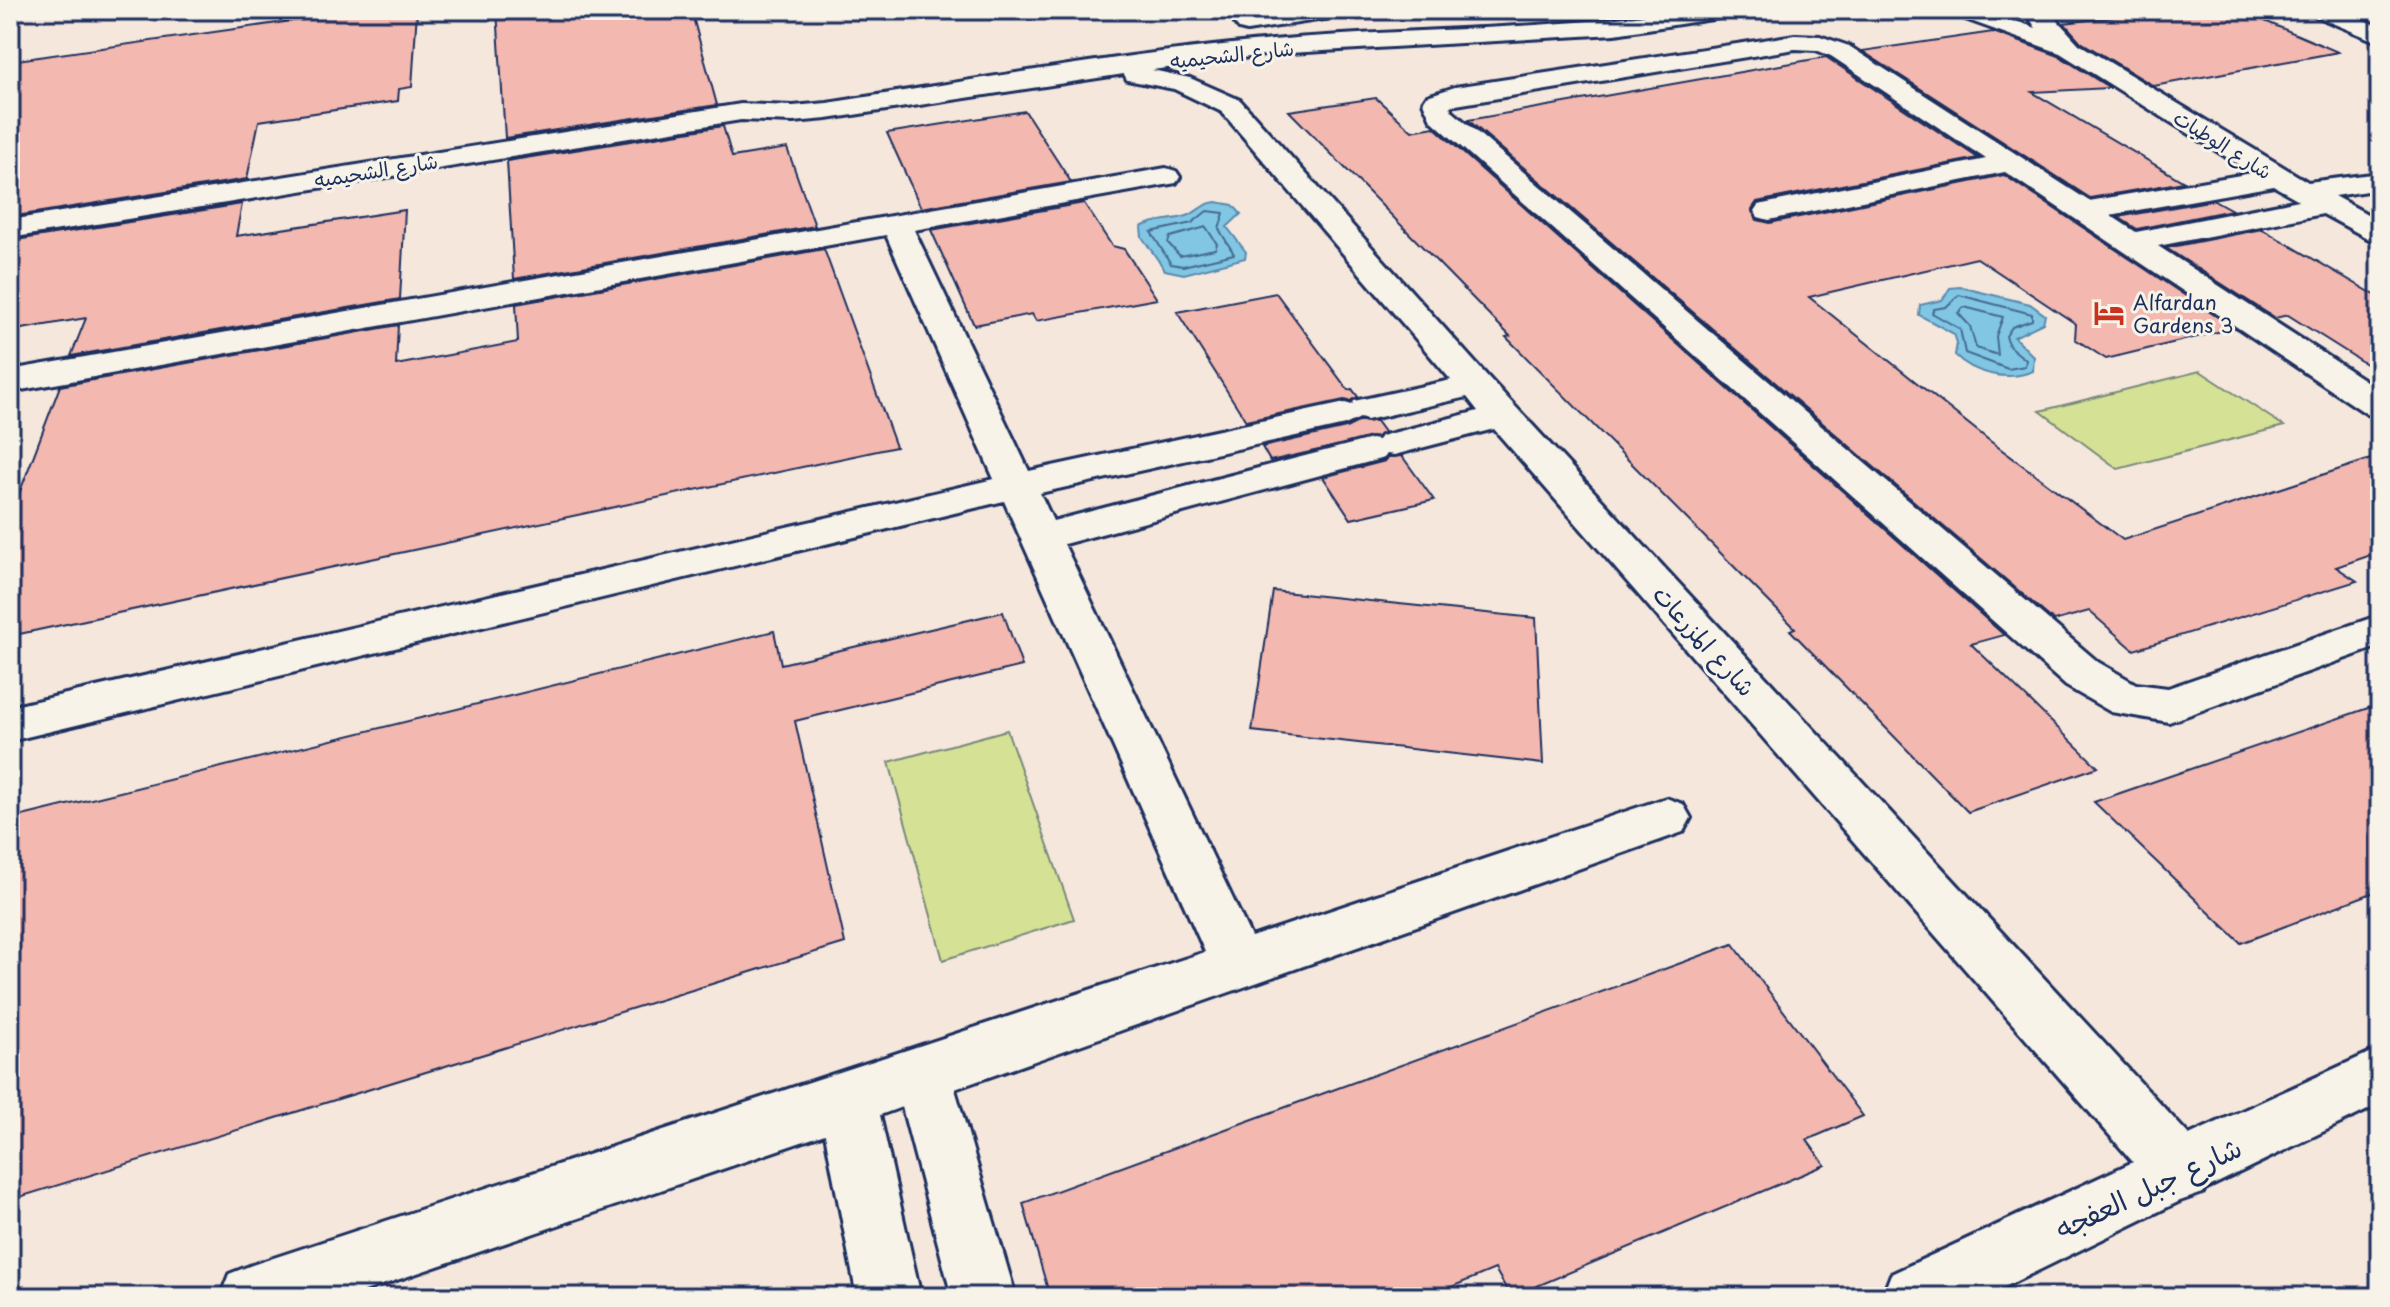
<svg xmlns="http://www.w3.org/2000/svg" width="2390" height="1307" font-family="'Playpen Sans','Playpen Sans Arabic',sans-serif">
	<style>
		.green { fill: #d5e295; stroke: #78887a; stroke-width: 2 }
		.water { fill: #81c6e3; stroke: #588aae; stroke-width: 2 }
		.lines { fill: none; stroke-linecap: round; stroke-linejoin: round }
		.shore { stroke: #446b93; stroke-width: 2 }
		.building { fill: #f3b8af; stroke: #1b2f5e; stroke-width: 2 }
		.minor-casing { stroke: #1b2f5e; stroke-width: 6 }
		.minor { fill: #f7f3e8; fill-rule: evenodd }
		.labels { text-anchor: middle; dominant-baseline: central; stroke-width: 6; stroke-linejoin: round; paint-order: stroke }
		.far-street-label { font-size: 20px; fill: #1b2f5e; stroke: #f7f3e8 }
		.far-poi-label { font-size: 20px; fill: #1b2f5e; stroke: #f7f3e8; text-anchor: start }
		.street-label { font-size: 24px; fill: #1b2f5e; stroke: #f7f3e8 }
		.near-street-label { font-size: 28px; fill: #1b2f5e; stroke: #f7f3e8 }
	</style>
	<rect width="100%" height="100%" fill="#f6e7dd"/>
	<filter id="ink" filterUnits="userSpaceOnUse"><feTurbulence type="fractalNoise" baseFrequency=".0125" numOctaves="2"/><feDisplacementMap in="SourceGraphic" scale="16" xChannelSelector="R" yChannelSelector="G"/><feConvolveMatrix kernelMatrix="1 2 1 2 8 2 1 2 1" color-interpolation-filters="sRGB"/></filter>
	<g filter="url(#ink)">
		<g class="green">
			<polygon points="2200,371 2284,426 2118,469 2040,411"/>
			<polygon points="1007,730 1074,919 943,960 889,762"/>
		</g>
		<g class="water">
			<path d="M1216,202L1233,205L1241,214L1227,227L1246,252L1245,258L1184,274L1165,270L1142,237L1141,227C1155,219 1171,221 1187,216C1199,212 1200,204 1216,202Z"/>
			<path d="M1960,287L2030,304L2045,315L2043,323L2014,337L2034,357L2033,371C2008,382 1974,374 1955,355L1957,343L1954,334L1919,315L1920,305L1942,300L1950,288Z"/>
		</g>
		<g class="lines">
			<g class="shore">
				<polygon points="1207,211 1224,213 1219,229 1234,254 1183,266 1171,264 1151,232 1192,223"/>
				<polygon points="1206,227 1217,244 1215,249 1180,256 1168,243 1170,237"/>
				<polygon points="1959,295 2032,314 2032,320 2012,327 2006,336 2009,346 2026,360 2025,366 2008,369 1965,353 1960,329 1932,313 1934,309 1946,307"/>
				<polygon points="1964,307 2003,317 1996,336 1998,355 1976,348 1970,326 1958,313"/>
			</g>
		</g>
		<g class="building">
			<polygon points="369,10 417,10 412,87 399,89 398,101 259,121 247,179 10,217 10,61"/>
			<polygon points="497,10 691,10 717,105 505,138"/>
			<polygon points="2171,10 2239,10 2338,52 2154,86 2081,42 2064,23"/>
			<polygon points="1993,32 2059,56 2110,88 2032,92 2184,182 2090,198 1862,51"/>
			<polygon points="1826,57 1978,158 1757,202 1752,209 1757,220 1770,223 2004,175 2234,328 2106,359 2075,339 2076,324 1977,258 1809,297 1990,441 2123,540 2380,456 2380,552 2336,567 2357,581 2134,650 2089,611 2054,621 1468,120"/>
			<polygon points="1376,98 1412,131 1434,127 2004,635 1971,644 2098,767 1968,812 1790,630 1795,628 1506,337 1510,336 1289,111"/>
			<polygon points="1025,111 1071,182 921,208 887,133"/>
			<polygon points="723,126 732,157 787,148 815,226 514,279 507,161"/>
			<polygon points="2214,200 2232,210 2137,229 2118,217"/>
			<polygon points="1084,203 1112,246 1124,249 1157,299 1036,321 1032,314 974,325 931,230"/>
			<polygon points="242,204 236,236 405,210 400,299 71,356 86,318 10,331 10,241"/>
			<polygon points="2262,229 2380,298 2380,373 2288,315 2275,318 2166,248"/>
			<polygon points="824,249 896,447 10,636 10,518 60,386 398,325 396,365 518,342 516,304"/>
			<polygon points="1276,293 1348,390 1352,389 1358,397 1350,401 1344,400 1246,421 1177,312"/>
			<polygon points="1360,421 1376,421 1384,432 1377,437 1270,461 1262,447 1346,428"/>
			<polygon points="1402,456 1434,500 1351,519 1323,477 1385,461 1388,457"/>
			<polygon points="1273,591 1536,618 1543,764 1252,731"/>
			<polygon points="1003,612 1022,666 795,721 845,943 10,1200 10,819 774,631 781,664"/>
			<polygon points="2380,704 2380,890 2241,943 2094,802"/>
			<polygon points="1733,944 1863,1116 1807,1140 1825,1165 1511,1297 1495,1269 1427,1297 1050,1297 1023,1203"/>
		</g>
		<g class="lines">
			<g class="minor-casing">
				<g id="minor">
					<polygon points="1291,10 1349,10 1345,15 1337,17 1247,31 1239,29 1235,24 1239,19"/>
					<path d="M1679,10H1737L1733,15L1725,17L1615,34L1272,54L1152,70L1190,78L1240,100L1488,377L2189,1135L2380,1048V1104L2205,1189L2203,1193L2180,1201L1984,1297H1882L1891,1274L2133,1162L1494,429L1394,455L1387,454L1384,458L1064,544L1251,937L1666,798L1683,804L1691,818L1683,832L955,1089L1016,1297H952L902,1107L880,1115L921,1297H857L825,1134L347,1297H220L229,1274L252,1265L1205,952L1004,501L10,741V707L994,479L886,235L10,392V370L1166,168L1176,171L1180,177L1176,183L914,230L1029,471L1345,403L1352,405L1354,401L1451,380L1222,112L1174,89L1127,80L1124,74L827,119L793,122L741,120L10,238V220L741,104L793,106L827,103C975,80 1124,53 1273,40C1408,28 1545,31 1679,10ZM1467,397L1478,411L1381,436L1378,440L1371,439L1053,521L1040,493L1345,425L1360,418L1367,420Z"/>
					<path d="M1950,10H1984L2036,28L2024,10H2048L2079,44L2308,182L2380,173V189L2334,196L2380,221V242L2369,239L2323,214L2158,246L2380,390V417L2367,414L2005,172L1769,220L1758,217L1754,211L1758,205L1986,159L1831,56L1816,50L1795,49L1450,106L1452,111L2098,662L2136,684L2168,688L2380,615V646L2169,722L2111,712L2066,686L1431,120L1423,102L1427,96L1455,87L1795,35L1820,36L1849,46L2089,201L2252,173L2060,53L1954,15ZM2274,186L2299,200L2136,232L2110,215Z"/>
					<polygon points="2309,10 2341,10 2380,27 2380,43 2313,15"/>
				</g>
			</g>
			<use href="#minor" class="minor"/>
		</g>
	</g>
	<defs>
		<g id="hotel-bare" transform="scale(2.4)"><path d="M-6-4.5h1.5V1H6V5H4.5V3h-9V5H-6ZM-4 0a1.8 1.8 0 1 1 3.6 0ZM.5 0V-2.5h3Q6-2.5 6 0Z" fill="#c8321e" stroke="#f7f3e8" stroke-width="2.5" paint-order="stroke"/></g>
	</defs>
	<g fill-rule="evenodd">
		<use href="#hotel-bare" x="2109" y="313"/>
	</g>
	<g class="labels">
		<g class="far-street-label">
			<text transform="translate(1232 54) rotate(-6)">شارع الشحيميه</text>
			<text transform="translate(2223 144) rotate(32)">شارع الوطيات</text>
			<text transform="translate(376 170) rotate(-9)">شارع الشحيميه</text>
		</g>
		<g class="far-poi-label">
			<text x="2133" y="302">Alfardan<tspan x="2133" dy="23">Gardens 3</tspan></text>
		</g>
		<g class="street-label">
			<text transform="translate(1705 640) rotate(48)">شارع المزرعات</text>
		</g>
		<g class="near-street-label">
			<text transform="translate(2148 1187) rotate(-25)">شارع جبل العفجه</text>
		</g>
	</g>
	<rect width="2390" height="1307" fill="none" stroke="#f7f3e8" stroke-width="40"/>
	<rect x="20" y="20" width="2350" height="1267" fill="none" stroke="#1b2f5e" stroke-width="3" filter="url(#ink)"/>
</svg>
